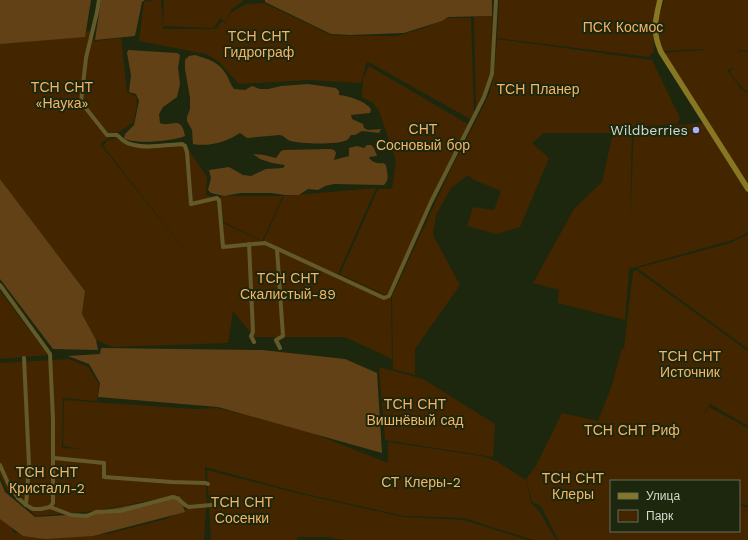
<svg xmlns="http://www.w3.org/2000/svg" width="748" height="540" font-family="'Work Sans',sans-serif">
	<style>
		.green { fill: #432600 }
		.forest { fill: #634117 }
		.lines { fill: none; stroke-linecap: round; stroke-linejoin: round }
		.street { stroke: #635929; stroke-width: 4 }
		.secondary { stroke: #877723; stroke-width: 5.5 }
		.poi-dot { fill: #abaffb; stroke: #1c270e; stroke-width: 1.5 }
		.labels { text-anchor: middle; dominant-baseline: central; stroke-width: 4; stroke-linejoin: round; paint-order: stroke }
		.park-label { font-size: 14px; fill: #f7b367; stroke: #1c270e }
		.poi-label { font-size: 14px; fill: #d3dbcb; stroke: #1c270e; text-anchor: end }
	</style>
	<rect width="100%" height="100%" fill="#1c270e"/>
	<g class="green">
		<polygon points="155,0 161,0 163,29 216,29 222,21 226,23 231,12 247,4 264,3 331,35 360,36 397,36 427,27 447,18 471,18 474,113 470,119 367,61 361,83 309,80 239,84 218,61 206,54 139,41 144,2"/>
		<polygon points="164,0 244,0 231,10 226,22 220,18 214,28 163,26"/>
		<polygon points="499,0 658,0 653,17 654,51 649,57 497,38"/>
		<polygon points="664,0 748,0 748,51 739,50 738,54 740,51 748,52 748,92 743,89 730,73 732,68 727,70 742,90 748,93 748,184 663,53 702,50 707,52 702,49 663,51 657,37 658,20"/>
		<polygon points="492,16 490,74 485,90 476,109 474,17"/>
		<polygon points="91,31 94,41 121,38 127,92 136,96 137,106 133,123 100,144 210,282 103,146 108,140 116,138 126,145 184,143 207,177 206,195 221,198 221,196 283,196 262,241 224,222 222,211 223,223 263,242 284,196 376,188 338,274 391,298 392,359 345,337 254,337 233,311 228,343 112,347 96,340 82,314 85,291 0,179 0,37"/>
		<polygon points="497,39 652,60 680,118 677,124 632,127 630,225 634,128 704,123 748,193 748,232 736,239 629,269 625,320 558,303 559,290 533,283 574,209 602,182 613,133 544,133 532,143 549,158 520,227 496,234 467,226 473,207 494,210 501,191 474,180 468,175 451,188 436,215 433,235 460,285 415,349 415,375 393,369 392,296 449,173 489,95 494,77"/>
		<polygon points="369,66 469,125 388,296 340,274 378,189 392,189 396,161 385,128 379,111 373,103 362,97 363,78"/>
		<polygon points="748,234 748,349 637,268 731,243"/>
		<polygon points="636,270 748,351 748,426 710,404 700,419 709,407 748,428 748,506 739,503 739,481 611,481 611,531 739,531 739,504 748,508 748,540 558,540 541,506 532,502 526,479 536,466 562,413 598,421 612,385 622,348 624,349 633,272"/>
		<polygon points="0,291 48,355 0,359"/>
		<polygon points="69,359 88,367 99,384 97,401 63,398 62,448 82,449 63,446 64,400 194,409 217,408 304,430 388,463 388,442 481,456 496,461 526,480 531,503 539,511 556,540 533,540 464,518 404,516 302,493 205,467 207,504 185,508 180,495 94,511 36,516 7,490 0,476 0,363"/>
		<polygon points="379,367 423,379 495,424 493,457 385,440"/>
		<polygon points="207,470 301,494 403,517 464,520 528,540 344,540 327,537 297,537 297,540 211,540"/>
		<polygon points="206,507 204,540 0,540 0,508 14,533 107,534 166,519 188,508"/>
	</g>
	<g class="forest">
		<polygon points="0,0 91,0 85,37 0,44"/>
		<polygon points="101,0 145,0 142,2 135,36 95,40"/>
		<polygon points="265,0 492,0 492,16 448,17 442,21 404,33 351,35 331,34 265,2"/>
		<path d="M128,50L177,53L180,55L178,68L180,84L177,97L163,107L159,114L160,123C171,128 181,114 185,136C173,141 134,145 124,138L125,134L134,125L139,101L136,94L129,92L131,75L127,53Z"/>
		<path d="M195,55C208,59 219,62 226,74C229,79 230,84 234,89L245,90L252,86L260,89H268L281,86L308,84L336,88L339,91V95C349,96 365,101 371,109L370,113L351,115L352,119L363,124L364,128L368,130L381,129L379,133L362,131L355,135H351C350,136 349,139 347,140C339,145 300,144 291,141C286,140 285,136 280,135L247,138L240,133C226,142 209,147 193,144L192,130L187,121V117L190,109V98L185,69V60L189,56Z"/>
		<path d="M367,145H371L374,148L377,156L369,157C371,162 377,164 383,163L386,165C387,173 390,179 384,185L334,184L325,186L318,190L308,189L299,195H285L271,193H241L224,196L211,193L208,190L211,178L209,170L229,167L243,175L251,176L266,169L283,168L285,165L272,163L260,159L253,154L264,155L276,158L281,151L284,150L330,149L334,150L336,153L334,160L349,156V148L357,146L364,148Z"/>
		<polygon points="0,179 85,291 82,314 96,340 98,350 53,349 0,279"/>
		<polygon points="101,348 262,350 345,359 377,373 382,453 218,407 98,397 100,383 89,364 68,356 100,354"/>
		<polygon points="0,480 5,492 35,517 84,514 180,496 185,512 93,536 45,539 23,536 0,519"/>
	</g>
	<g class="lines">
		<g class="street">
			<path d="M99,0L97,12L86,58L81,102L107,135H117C121,139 125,143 130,144C146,149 165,145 182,144L185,146L187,152L191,204L217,198L219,200L223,247L265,243L384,298L389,296L431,202L484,97L492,74L496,0"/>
			<polyline points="249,244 253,332 251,336 254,342"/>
			<polyline points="277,249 283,336 276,340 280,348"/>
			<polyline points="0,285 50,354 53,419 53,503 50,507"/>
			<polyline points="24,358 29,465 26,505"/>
			<polyline points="54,458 104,463 104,477 172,482 206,483 208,484"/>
			<path d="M0,465L8,483L18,498L26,505L33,509H41L50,507L71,515L87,516L96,512L120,511L173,497C181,498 182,505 189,507L211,505"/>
		</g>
		<path class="secondary" d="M660,0C655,21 652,31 661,52L748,189"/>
	</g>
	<circle class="poi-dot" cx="696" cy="130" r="4"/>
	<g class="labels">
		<g class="park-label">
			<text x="623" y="27">ПСК Космос</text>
			<text x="259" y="36">ТСН СНТ<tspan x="259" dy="16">Гидрограф</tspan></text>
			<text x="62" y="87">ТСН СНТ<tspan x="62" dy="16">«Наука»</tspan></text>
			<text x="538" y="89">ТСН Планер</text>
			<text x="423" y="129">СНТ<tspan x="423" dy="16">Сосновый бор</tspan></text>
			<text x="288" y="278">ТСН СНТ<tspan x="288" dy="16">Скалистый-89</tspan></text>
			<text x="690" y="356">ТСН СНТ<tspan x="690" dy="16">Источник</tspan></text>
			<text x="415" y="404">ТСН СНТ<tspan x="415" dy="16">Вишнёвый сад</tspan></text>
			<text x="632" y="430">ТСН СНТ Риф</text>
			<text x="47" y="472">ТСН СНТ<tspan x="47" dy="16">Кристалл-2</tspan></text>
			<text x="573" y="478">ТСН СНТ<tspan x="573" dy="16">Клеры</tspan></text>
			<text x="421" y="482">СТ Клеры-2</text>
			<text x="242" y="502">ТСН СНТ<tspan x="242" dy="16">Сосенки</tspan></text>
		</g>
		<g class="poi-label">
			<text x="688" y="130">Wildberries</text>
		</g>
	</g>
	<rect x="610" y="480" width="130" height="52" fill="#1c270e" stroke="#656f5a"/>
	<rect x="618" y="493" width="20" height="6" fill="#877723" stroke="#656f5a"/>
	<text x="646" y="500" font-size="12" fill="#d3dbcb">Улица</text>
	<rect x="618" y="510" width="20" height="12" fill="#432600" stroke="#656f5a"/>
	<text x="646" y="520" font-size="12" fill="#d3dbcb">Парк</text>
</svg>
